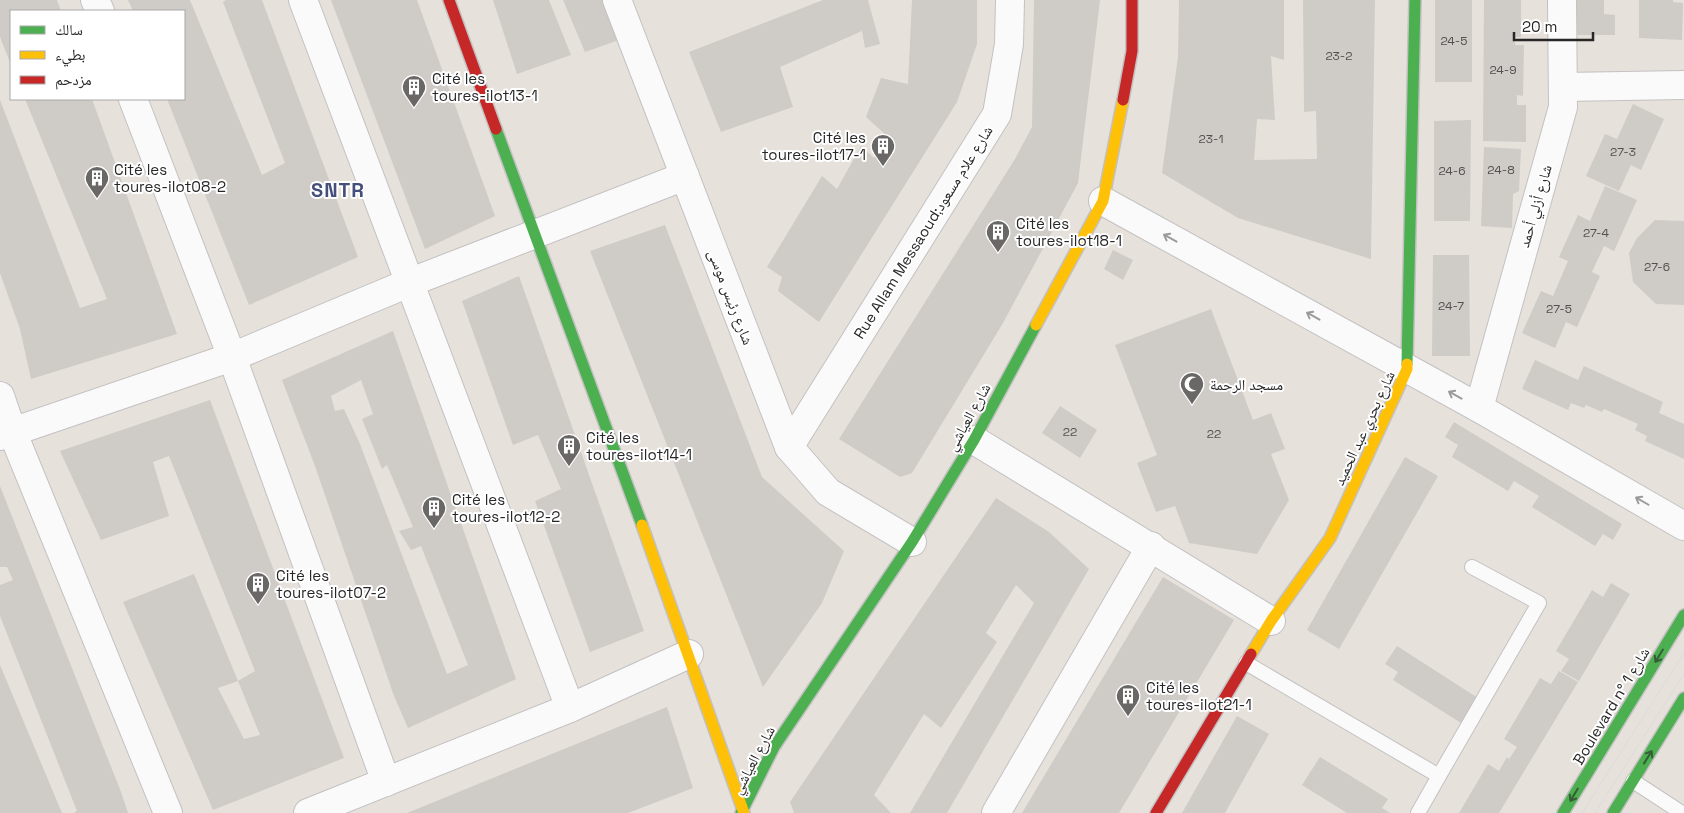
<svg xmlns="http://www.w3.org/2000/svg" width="1684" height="813" font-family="'Space Grotesk','Noto Naskh Arabic',sans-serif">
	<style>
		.building { fill: #cfcbc7; fill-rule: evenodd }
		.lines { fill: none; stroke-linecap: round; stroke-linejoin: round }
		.lane-casing { stroke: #c3c1c2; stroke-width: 16 }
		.street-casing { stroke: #c3c1c2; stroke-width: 30 }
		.fast-casing { stroke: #c3c1c2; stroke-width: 14 }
		.slow-casing { stroke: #c3c1c2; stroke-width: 14 }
		.jam-casing { stroke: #c3c1c2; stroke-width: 14 }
		.lane { stroke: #fbfafa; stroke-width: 14 }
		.street { stroke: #fbfafa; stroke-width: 28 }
		.fast { stroke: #4caf50; stroke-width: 11 }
		.slow { stroke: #ffc107; stroke-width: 11 }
		.jam { stroke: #c62828; stroke-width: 11 }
		.tram { stroke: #dcdbdd; stroke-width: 1 }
		.oneway { stroke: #9c9b9b }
		.oneway2 { stroke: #365d37 }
		.labels { text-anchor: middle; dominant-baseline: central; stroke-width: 4; stroke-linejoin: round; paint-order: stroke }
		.number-label { font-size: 12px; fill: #525150 }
		.poi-label { font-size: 15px; fill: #272727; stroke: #fff; text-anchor: start }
		.street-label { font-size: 15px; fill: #272727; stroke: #fff }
		.district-label { font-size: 20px; font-weight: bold; letter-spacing: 1px; fill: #444f7b; stroke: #fff }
	</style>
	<rect width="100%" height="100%" fill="#e7e1db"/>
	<g class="building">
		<polygon points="0,0 57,0 61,11 11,11 11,65 0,37"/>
		<polygon points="128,0 190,0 262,175 285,163 223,2 226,0 262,0 358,257 249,305 167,99 184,99 184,11 133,11"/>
		<polygon points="331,0 417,0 495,216 425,249"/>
		<polygon points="493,0 549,0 571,55 517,74"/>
		<polygon points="563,0 603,0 619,40 585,52"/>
		<polygon points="823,0 868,0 880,44 865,48 862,31 780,67 793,107 721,132 689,52"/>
		<polygon points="912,0 977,0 977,44 957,102 819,322 778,291 782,277 767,267 822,176 837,189 861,146 874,158 888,137 866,117 881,78 908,84"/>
		<polygon points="1034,0 1100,0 1078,183 1003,323 912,473 900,477 839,439 1015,159 1032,127"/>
		<polygon points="1179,0 1284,0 1284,60 1271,56 1275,120 1257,119 1254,160 1317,159 1316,111 1304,112 1303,0 1375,0 1371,259 1238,218 1162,173 1178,57"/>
		<rect x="1435" y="0" width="37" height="82"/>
		<polygon points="1484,0 1521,0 1521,37 1515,37 1515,45 1524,45 1523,96 1517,95 1517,105 1526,105 1526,142 1483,141"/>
		<polygon points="1571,0 1604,0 1604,14 1615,15 1615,35 1571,35"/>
		<polygon points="1639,0 1673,0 1673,2 1683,3 1682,40 1639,38"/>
		<polygon points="25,99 92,99 177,334 31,379 20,329 0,273 0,100 80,308 107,299"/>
		<polygon points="1633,104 1664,119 1641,170 1631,165 1619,191 1586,176 1605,134 1617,139"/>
		<polygon points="1471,120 1470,221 1434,221 1434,121"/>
		<polygon points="1484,147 1521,149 1519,191 1513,194 1512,228 1481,226"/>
		<polygon points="1605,186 1637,200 1614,251 1604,246 1592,272 1600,276 1577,327 1566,322 1555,348 1522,333 1541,291 1553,296 1568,261 1559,257 1578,215 1590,221"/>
		<polygon points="1655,220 1684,221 1684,305 1656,304 1633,282 1629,253 1637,238"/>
		<polygon points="665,225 762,477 844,551 822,603 763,687 590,251"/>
		<polygon points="1113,250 1133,260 1123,280 1104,269"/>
		<polygon points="1433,255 1469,255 1470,356 1432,356"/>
		<polygon points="519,276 644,631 590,652 535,501 561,489 538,435 513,445 462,301"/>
		<polygon points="1211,309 1253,420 1271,413 1285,449 1271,454 1289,500 1257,554 1189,543 1175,506 1156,512 1137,463 1157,455 1115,345"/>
		<path d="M393,331L516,679L408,728L394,696L315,466L282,380ZM361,380L373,414L362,419L382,469L387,465L413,527L399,531L411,550L421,546L468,665L447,674L360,444L344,409L335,411L331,396Z"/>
		<polygon points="1535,360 1578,380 1584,366 1663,402 1659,413 1684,424 1684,459 1645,441 1647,436 1635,430 1638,424 1604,409 1602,412 1586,405 1584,408 1571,403 1568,410 1522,389"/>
		<polygon points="210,400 344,758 213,810 123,602 194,574 238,681 218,688 244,739 260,735 238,681 255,671 169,456 153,462 169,516 101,540 60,451"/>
		<polygon points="1060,406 1097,430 1080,458 1042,433"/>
		<polygon points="1454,422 1622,524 1613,540 1603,534 1595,546 1532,507 1539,496 1514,481 1508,491 1452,457 1458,445 1445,437"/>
		<polygon points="1405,457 1438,476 1339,649 1307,630"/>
		<polygon points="0,486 121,792 128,813 74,813 77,811 0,616 0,585 13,580 7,567 0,567"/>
		<polygon points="996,498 1049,532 1089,569 947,813 910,813 1034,603 1016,585 986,633 997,642 941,728 924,714 874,795 891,813 794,813 790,802"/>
		<polygon points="1163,577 1234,620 1119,813 1022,813"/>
		<polygon points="1611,583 1630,594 1579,681 1561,671 1569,659 1556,651 1592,590 1603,597"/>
		<polygon points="1397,646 1478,698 1461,723 1393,680 1398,672 1385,664"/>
		<polygon points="0,665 62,813 0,813"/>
		<polygon points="1559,671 1578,682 1499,813 1459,813 1488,764 1499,771 1507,757 1509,759 1517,747 1504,739 1540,678 1551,684"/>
		<polygon points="667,707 693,788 628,813 407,813"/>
		<polygon points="1237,716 1269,734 1225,813 1182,813"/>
		<polygon points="1320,757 1388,799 1382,808 1390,813 1347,813 1302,785"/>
	</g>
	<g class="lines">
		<g class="lane-casing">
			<g id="lane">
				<polyline points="1246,663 1439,776 1418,813"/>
				<polyline points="1439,776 1539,603 1472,567"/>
				<polyline points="1633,781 1682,813"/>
			</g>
		</g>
		<g class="street-casing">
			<g id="street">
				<polyline points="95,0 100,11"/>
				<polyline points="303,0 570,708"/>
				<polyline points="617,0 789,447 828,492 912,542"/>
				<polyline points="1563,87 1684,85"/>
				<polyline points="133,99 232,357 386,782"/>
				<polyline points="1103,201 1479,408 1684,526"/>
				<polyline points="0,396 12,431 168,813"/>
				<polyline points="1479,408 1563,107 1562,0"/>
				<polyline points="0,436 232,357 411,282 685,176"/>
				<polyline points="974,440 1271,621"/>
				<polyline points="789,447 997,114 1009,44 1010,0"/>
				<polyline points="308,813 570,708 689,654"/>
				<polyline points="996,813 1151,546"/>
			</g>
		</g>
		<g class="fast-casing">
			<g id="fast">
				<polyline points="496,129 642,525"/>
				<polyline points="1407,364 1415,0"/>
				<polyline points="741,813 774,747 912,542 974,440 1036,325"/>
				<polyline points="1563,813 1684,615"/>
				<polyline points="1613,813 1684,698"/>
			</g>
		</g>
		<g class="slow-casing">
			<g id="slow">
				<polyline points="1036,325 1103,201 1123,100"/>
				<polyline points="642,525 744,813"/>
				<polyline points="1251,654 1271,621 1330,538 1407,369 1407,364"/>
			</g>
		</g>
		<g class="jam-casing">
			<g id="jam">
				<polyline points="449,0 496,129"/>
				<polyline points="1123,100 1132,51 1132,0"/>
				<polyline points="1156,813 1251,654"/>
			</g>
		</g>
		<use href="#lane" class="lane"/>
		<use href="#street" class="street"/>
		<use href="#fast" class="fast"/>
		<use href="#slow" class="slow"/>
		<use href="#jam" class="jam"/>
		<g class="tram">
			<polyline points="1582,813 1684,653"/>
			<polyline points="1595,813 1684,674"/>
		</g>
	</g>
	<defs><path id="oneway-shaft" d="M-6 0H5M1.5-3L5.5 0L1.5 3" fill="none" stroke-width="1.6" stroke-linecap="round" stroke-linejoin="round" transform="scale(1.25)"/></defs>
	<g class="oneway">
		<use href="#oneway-shaft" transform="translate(1170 238) rotate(-151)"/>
		<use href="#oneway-shaft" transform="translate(1313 316) rotate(-151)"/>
		<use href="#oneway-shaft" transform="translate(1455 395) rotate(-151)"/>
		<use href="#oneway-shaft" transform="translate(1642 501) rotate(-150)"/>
	</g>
	<g class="oneway2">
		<use href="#oneway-shaft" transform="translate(1659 656) rotate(121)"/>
		<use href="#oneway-shaft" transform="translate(1648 757) rotate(-58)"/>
		<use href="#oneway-shaft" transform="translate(1574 795) rotate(121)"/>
	</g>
	<defs>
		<g id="building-pin" transform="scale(1.25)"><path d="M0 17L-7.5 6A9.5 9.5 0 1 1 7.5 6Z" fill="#6a6866" stroke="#fff"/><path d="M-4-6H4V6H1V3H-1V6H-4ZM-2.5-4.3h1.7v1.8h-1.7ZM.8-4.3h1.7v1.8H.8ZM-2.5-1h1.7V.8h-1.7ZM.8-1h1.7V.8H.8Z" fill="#fff"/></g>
		<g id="mosque-pin" transform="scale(1.25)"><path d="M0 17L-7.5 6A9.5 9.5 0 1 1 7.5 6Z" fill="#6a6866" stroke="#fff"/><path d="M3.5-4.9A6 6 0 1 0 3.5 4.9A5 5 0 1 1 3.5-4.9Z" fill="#fff"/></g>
	</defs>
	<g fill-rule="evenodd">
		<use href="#building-pin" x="414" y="87"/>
		<use href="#building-pin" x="883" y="146"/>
		<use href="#building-pin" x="97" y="178"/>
		<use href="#building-pin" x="998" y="232"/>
		<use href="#mosque-pin" x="1192" y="384"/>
		<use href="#building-pin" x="569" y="446"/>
		<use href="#building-pin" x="434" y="508"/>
		<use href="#building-pin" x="258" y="584"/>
		<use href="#building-pin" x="1128" y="696"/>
	</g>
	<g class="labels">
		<g class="number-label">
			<text x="1454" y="41">24-5</text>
			<text x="1339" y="56">23-2</text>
			<text x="1503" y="70">24-9</text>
			<text x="1211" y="139">23-1</text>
			<text x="1623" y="152">27-3</text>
			<text x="1501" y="170">24-8</text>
			<text x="1452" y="171">24-6</text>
			<text x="1596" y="233">27-4</text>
			<text x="1657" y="267">27-6</text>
			<text x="1451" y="306">24-7</text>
			<text x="1559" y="309">27-5</text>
			<text x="1070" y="432">22</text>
			<text x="1214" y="434">22</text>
		</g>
		<g class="poi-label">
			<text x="432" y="78">Cité les<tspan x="432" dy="17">toures-ilot13-1</tspan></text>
			<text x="866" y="137" text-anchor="end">Cité les<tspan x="866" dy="17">toures-ilot17-1</tspan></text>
			<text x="114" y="169">Cité les<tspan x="114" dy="17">toures-ilot08-2</tspan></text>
			<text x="1016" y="223">Cité les<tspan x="1016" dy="17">toures-ilot18-1</tspan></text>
			<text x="1210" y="384">مسجد الرحمة</text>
			<text x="586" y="437">Cité les<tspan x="586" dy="17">toures-ilot14-1</tspan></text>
			<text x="452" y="499">Cité les<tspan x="452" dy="17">toures-ilot12-2</tspan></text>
			<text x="276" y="575">Cité les<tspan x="276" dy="17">toures-ilot07-2</tspan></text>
			<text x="1146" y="687">Cité les<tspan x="1146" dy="17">toures-ilot21-1</tspan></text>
		</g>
		<g class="street-label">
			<text transform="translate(1535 206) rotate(-74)">شارع أزلي أحمد</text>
			<text transform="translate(923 232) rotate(-58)">Rue Allam Messaoud;شارع علام مسعود</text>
			<text transform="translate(731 297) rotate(69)">شارع رئيس موسى</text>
			<text transform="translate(968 417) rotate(-61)">شارع العياشي</text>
			<text transform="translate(1364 428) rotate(-65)">شارع بحري عبد الحميد</text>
			<text transform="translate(1611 706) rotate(-59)">Boulevard n° شارع 1</text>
			<text transform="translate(753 760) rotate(-62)">شارع العياشي</text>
		</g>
		<g class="district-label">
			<text x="338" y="190">SNTR</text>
		</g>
	</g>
	<rect x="10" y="10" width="175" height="90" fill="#ffffff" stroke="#a9a9a9"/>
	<rect x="20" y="26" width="25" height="8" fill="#4caf50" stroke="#a9a9a9"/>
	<text x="55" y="35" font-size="15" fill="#272727">سالك</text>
	<rect x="20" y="51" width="25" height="8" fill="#ffc107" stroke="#a9a9a9"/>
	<text x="55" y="60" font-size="15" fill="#272727">بطيء</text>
	<rect x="20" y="76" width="25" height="8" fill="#c62828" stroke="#a9a9a9"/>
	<text x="55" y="85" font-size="15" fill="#272727">مزدحم</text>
	<path d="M1514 32v8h79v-8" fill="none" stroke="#272727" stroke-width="2.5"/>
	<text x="1522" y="32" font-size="15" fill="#272727" stroke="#ffffff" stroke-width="4" paint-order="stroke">20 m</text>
</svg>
